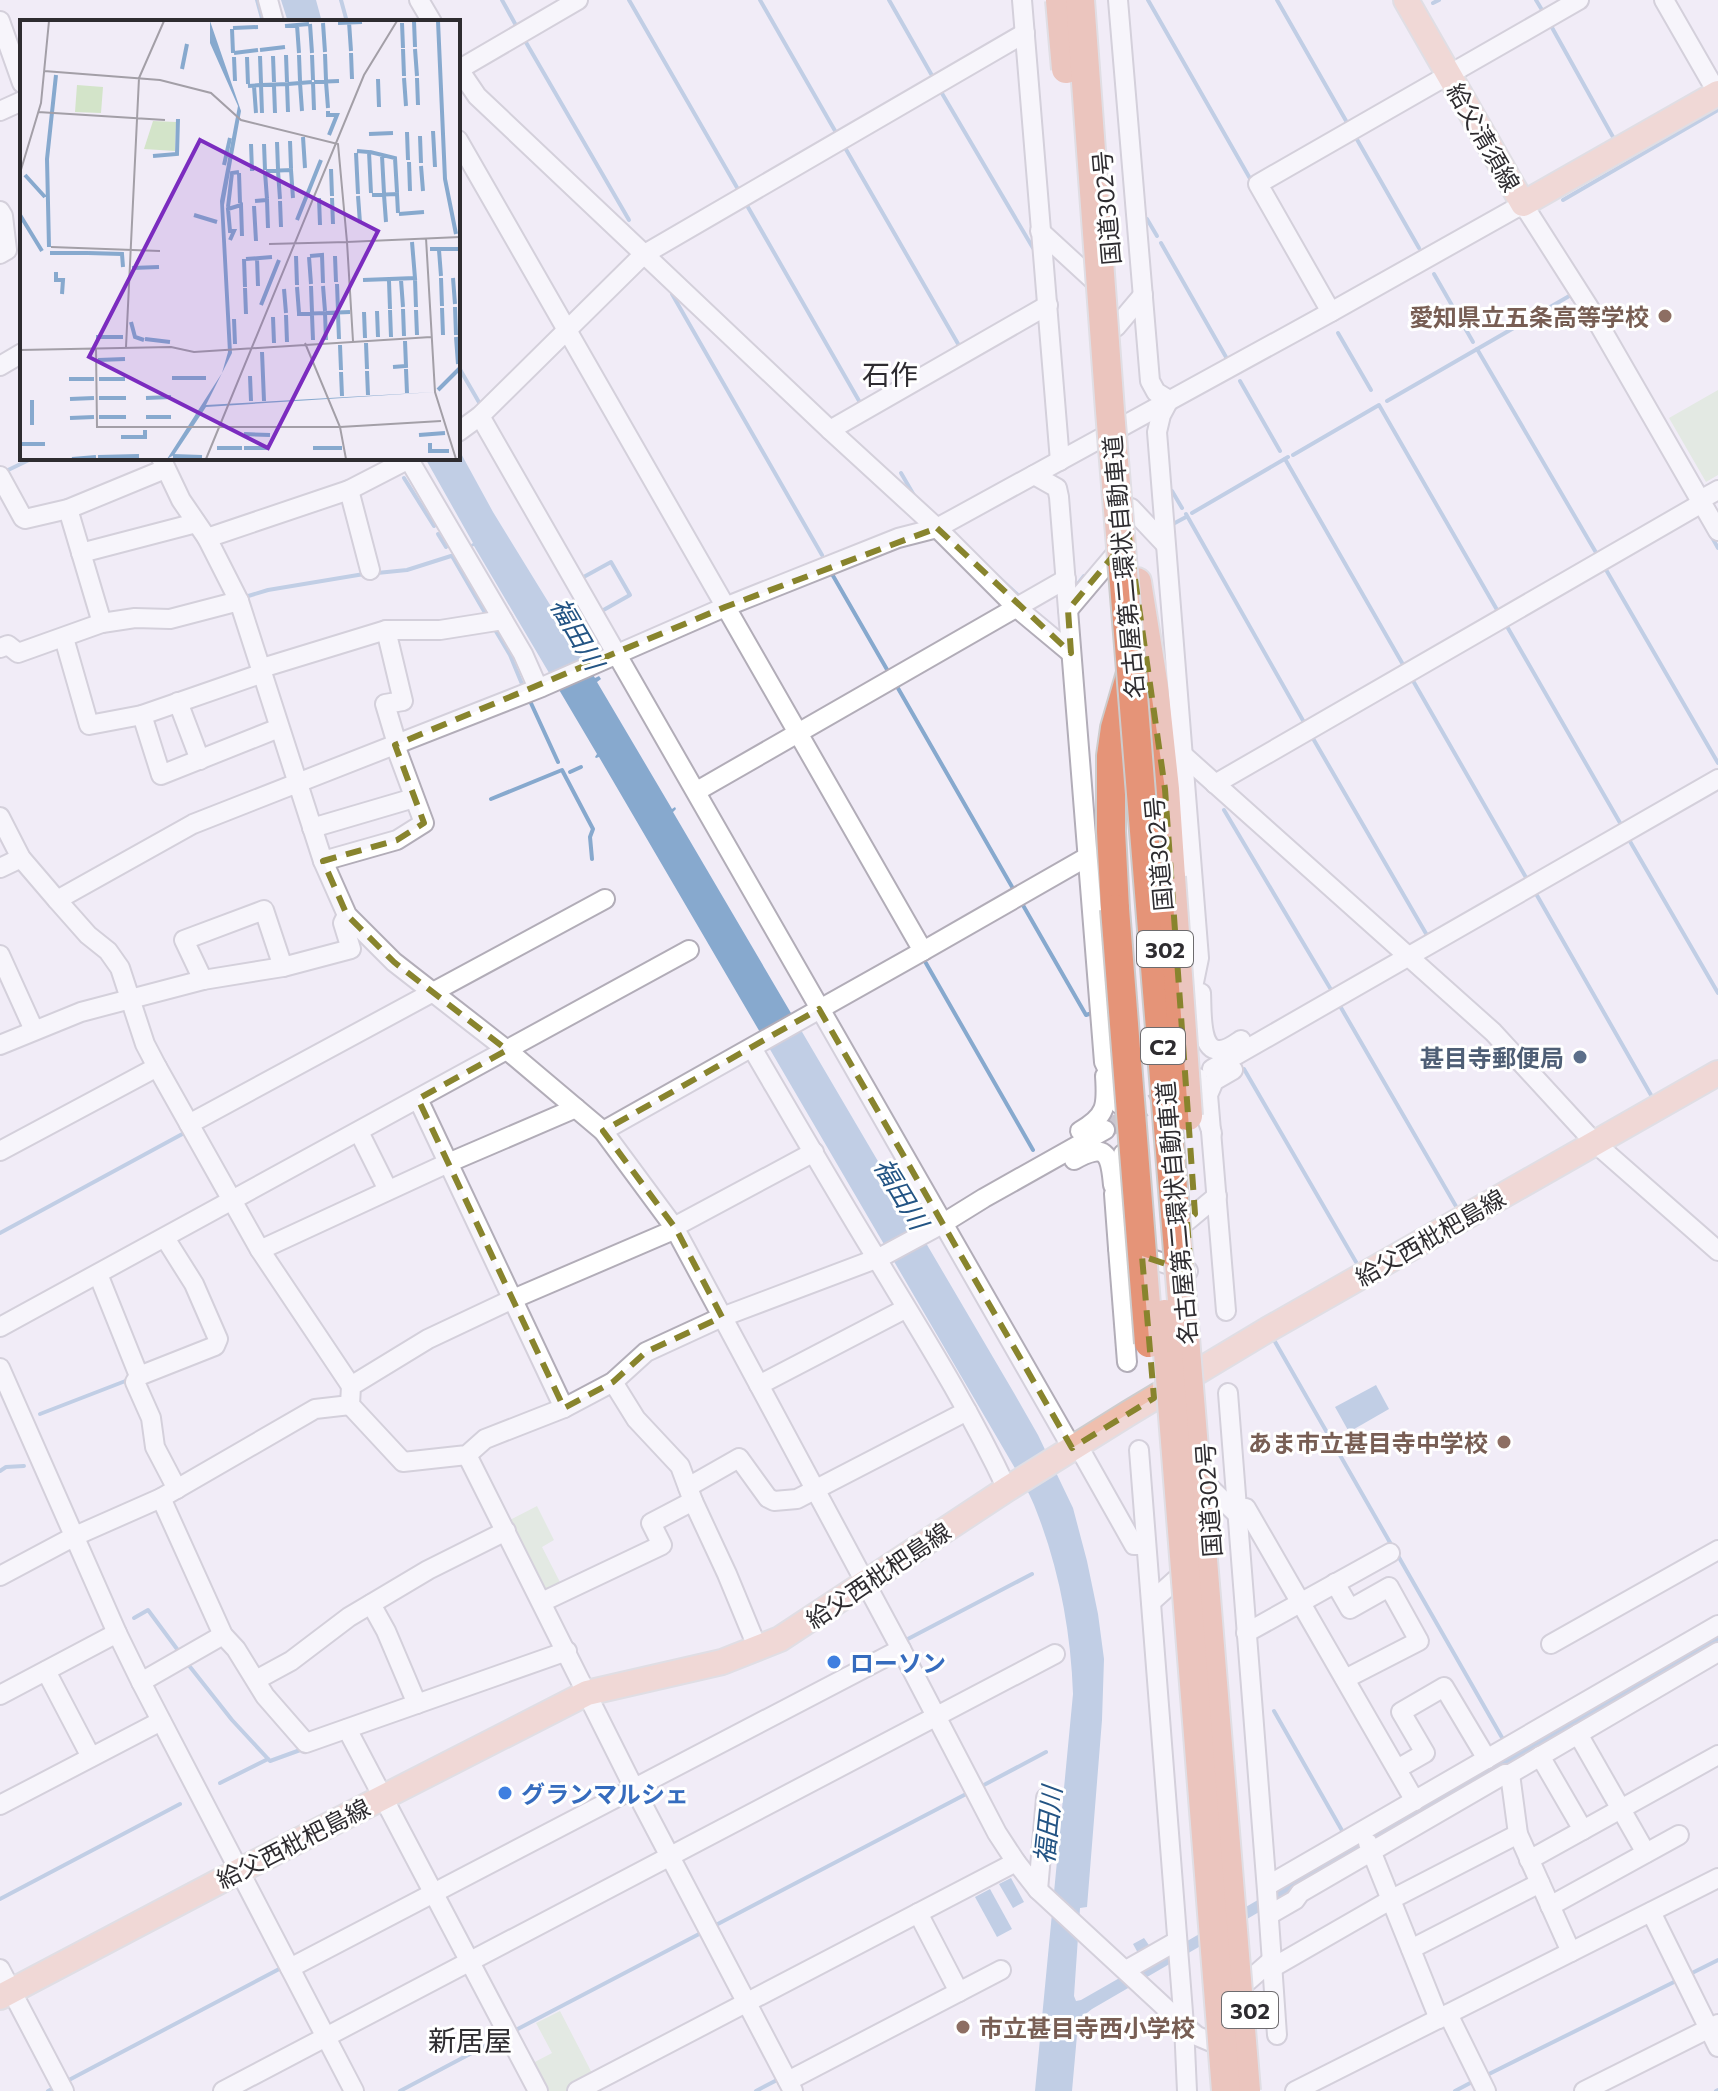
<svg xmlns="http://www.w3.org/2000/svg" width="1718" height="2091" font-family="Commissioner,'Noto Sans JP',sans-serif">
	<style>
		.green { fill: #d3e4c9 }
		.water { fill: #87a9ce }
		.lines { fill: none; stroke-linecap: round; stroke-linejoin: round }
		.stream { stroke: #87a9ce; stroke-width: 4 }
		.minor-tunnel { stroke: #cac6cf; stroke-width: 18; stroke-dasharray: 18 9; stroke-linecap: butt }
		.minor-casing { stroke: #b2adb8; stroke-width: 22 }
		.major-casing { stroke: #cdcccd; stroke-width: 28 }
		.highway-casing { stroke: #cdcccd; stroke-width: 32 }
		.minor { stroke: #fff; stroke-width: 18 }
		.major { stroke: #efbfae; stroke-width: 24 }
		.highway { stroke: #e59478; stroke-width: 28 }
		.highway-bridge-casing { stroke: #cdcccd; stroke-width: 32; stroke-linecap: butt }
		.highway-bridge { stroke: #e59478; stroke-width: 28 }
		.marked { fill: none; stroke: #88842d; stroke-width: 6; stroke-dasharray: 16 10; stroke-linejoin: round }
		.education-dot { fill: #8d6e63; stroke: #fff; stroke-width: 3 }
		.service-dot { fill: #5c6f8a; stroke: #fff; stroke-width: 3 }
		.shop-dot { fill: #3f7fe0; stroke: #fff; stroke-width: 3 }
		.labels { text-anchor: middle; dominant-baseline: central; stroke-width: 6; stroke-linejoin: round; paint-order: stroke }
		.shield { fill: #fff; stroke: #6d6b6e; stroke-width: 2 }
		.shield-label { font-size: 22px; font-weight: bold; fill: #2e2c30 }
		.street-label { font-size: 24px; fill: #2e2c30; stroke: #fff }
		.education-label { font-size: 24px; font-weight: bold; fill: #785e54; stroke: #fff; text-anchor: end }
		.service-label { font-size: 24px; font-weight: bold; fill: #4e5e75; stroke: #fff; text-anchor: end }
		.shop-label { font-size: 24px; font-weight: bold; fill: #366cbe; stroke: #fff; text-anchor: start }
		.water-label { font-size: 26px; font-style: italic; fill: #235484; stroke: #fff }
		.quarter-label { font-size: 28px; fill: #2e2c30; stroke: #fff }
		.inset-river { fill: none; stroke: #87a9ce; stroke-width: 4 }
		.inset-road { fill: none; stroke: #a39fa7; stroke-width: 2 }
		.view { fill: #7b2cbf; fill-opacity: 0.15; stroke: #7b2cbf; stroke-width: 4 }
		.inset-edge { fill: none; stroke: #2e2c30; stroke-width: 4 }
	</style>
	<rect width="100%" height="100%" fill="#f1ecf7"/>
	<g class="green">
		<polygon points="1718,390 1718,475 1706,482 1669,418"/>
		<polygon points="537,1506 554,1540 542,1547 562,1586 545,1595 508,1521"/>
		<polygon points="560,2011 594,2077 568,2091 542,2091 529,2065 552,2053 536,2023"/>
	</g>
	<g class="water">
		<polygon points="281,0 316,0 322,22 288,22"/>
		<path d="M458,448L493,512L595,678L599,676L601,679L597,682L672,809L675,807L676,809L673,812L1014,1393L1038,1435L1073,1508L1087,1561L1098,1614L1104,1659L1102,1720L1087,1907L1080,1908L1074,1996L1076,2001L1081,2000L1144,1964L1133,1944L1144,1938L1158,1958L1718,1632V1646L1092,2009L1083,2016L1078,2024L1072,2091H1035L1073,1694C1071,1632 1059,1568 1036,1510C1031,1496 1023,1483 1016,1470L599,757L596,758L595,757L597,754L474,546L471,547L470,545L473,543L425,458H458Z"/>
		<polygon points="1376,1385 1389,1409 1349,1432 1335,1407"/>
		<polygon points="1011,1878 1024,1902 1013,1908 999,1884"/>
		<polygon points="990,1889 1012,1929 997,1937 975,1897"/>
	</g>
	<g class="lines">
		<g class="stream">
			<polyline points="257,0 263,22"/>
			<polyline points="341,0 347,22"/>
			<polyline points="502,0 518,29"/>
			<polyline points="629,0 739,191"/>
			<polyline points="760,0 838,136"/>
			<polyline points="889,0 934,79"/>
			<polyline points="1148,0 1252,182"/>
			<polyline points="1277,0 1349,126"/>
			<polyline points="1536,0 1545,15"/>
			<polyline points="1433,3 1439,0"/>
			<polyline points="1550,24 1613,137"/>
			<polyline points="524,39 629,220"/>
			<polyline points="940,90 1033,248"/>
			<polyline points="1355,136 1419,248"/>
			<polyline points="844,146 961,349"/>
			<polyline points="1563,200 1718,110"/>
			<polyline points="745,202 862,406"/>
			<polyline points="1147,219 1157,236"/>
			<polyline points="1161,243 1226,357"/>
			<polyline points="1434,274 1473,342"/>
			<polyline points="672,294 822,555"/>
			<polyline points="1338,333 1371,390"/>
			<polyline points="1477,349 1598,556"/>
			<polyline points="458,366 480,404"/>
			<polyline points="1240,381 1280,451"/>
			<polyline points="1387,401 1571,295 1573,299"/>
			<polyline points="1293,455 1379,405 1500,615"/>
			<polyline points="1285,459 1405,668"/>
			<polyline points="4,472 33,458"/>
			<polyline points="901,473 915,497"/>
			<polyline points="404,478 434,526"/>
			<polyline points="1172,491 1182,508"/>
			<polyline points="1192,513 1288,457"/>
			<polyline points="1186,514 1305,724"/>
			<polyline points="1173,524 1186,517"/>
			<polyline points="1709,532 1718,548"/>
			<polyline points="438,534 446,547"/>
			<polyline points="452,556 488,618"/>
			<polyline points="1605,568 1718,763"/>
			<polyline points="377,573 407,570 451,556"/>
			<polyline points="994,573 1020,597"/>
			<polyline points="832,574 889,673"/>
			<polyline points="580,579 611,562 630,595 600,612 601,614"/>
			<polyline points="1073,590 1084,576"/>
			<polyline points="245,597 268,590 364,574"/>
			<polyline points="1505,623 1623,828"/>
			<polyline points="494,628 510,655 522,684"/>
			<polyline points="1412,679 1528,881"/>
			<polyline points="895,683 1015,892"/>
			<polyline points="530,701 558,762"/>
			<polyline points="1311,735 1428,937"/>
			<polyline points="570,772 581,767"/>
			<polyline points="491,799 562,770 593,829 590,837 592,859"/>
			<polyline points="1224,810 1330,988"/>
			<polyline points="1628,838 1718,993"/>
			<polyline points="1535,892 1651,1095"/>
			<polyline points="1020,900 1086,1015 1089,1014"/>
			<polyline points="923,958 1033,1150"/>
			<polyline points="1340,1006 1457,1208"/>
			<polyline points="1244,1069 1356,1262"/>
			<polyline points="0,1233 186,1132"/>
			<polyline points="1274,1340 1392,1546"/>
			<polyline points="40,1414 128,1380"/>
			<polyline points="0,1471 6,1467 24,1466"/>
			<polyline points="1397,1554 1504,1741"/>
			<polyline points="134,1618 148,1610 180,1653"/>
			<polyline points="904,1641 1032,1574"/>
			<polyline points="187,1663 232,1720 270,1761 303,1749"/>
			<polyline points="1274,1711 1344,1834"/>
			<polyline points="220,1783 268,1759"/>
			<polyline points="982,1786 1046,1752"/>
			<polyline points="0,1899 180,1804"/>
			<polyline points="714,1926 968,1793"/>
			<polyline points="1688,1975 1718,1960"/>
			<polyline points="512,2032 701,1933"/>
			<polyline points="1485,2076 1678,1980"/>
			<polyline points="67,2081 283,1967"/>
			<polyline points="48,2091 52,2089"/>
			<polyline points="400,2091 502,2037"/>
			<polyline points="756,2091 777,2080"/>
			<polyline points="1455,2091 1474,2081"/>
			<polyline points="1716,2091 1718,2090"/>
		</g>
		<polyline class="minor-tunnel" points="1105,1130 1172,1092"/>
		<g class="minor-casing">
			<g id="minor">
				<polyline points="268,0 274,22"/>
				<polyline points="419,0 432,22"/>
				<polyline points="1022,0 1060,461"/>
				<polyline points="1118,0 1150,381 1156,392 1169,400 1161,415 1157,432 1199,958 1191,997 1192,1009"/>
				<polyline points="1664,0 1718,94"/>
				<polyline points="0,21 22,83"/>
				<polyline points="458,68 477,96 830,430 937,528 1017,608 1071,653"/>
				<polyline points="458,70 578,0"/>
				<polyline points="0,111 22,101"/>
				<polyline points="458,140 923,951"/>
				<polyline points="0,211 3,216 7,250 0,254"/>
				<polyline points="1040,231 1103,289"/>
				<polyline points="1331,312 1258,184 1579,0"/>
				<polyline points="1116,327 1143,295"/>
				<polyline points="0,366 22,353"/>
				<polyline points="480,416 1072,1448"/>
				<polyline points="830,430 1048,305"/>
				<polyline points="458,432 480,416 643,255 1025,33"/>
				<polyline points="161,458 181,500 207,538 239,601 323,861 347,915 394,962 507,1050 603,1131 674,1227 901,1649 997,1833 1016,1862 1038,1890 1184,2025 1197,2036 1228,2049"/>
				<polyline points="408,458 523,654 538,688"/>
				<polyline points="1034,475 1057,488 1059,497 1104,1062 1118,1091 1119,1104"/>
				<polyline points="0,476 23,518 25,519 68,509 165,469"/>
				<polyline points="349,490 370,570"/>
				<polyline points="1700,500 1718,490"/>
				<polyline points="1131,508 1165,544"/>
				<polyline points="68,509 102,623"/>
				<polyline points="207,538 349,490 411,458"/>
				<polyline points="81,553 196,523"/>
				<polyline points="1068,610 1123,545"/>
				<polyline points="386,630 440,630 503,620"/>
				<polyline points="64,638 89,725 142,715 263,673"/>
				<polyline points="0,648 8,645 18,653 102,623 135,618 170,619 239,601"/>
				<polyline points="262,668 386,630 403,701 385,704 397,744"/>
				<polyline points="178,702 200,760"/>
				<polyline points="142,715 161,775 279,728"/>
				<polyline points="1183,755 1493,1032 1595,1143 1718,1251"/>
				<polyline points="1215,784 1702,503"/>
				<polyline points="697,791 1066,579"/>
				<polyline points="0,817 21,858 57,900 193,824 542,687 725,607 898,538 937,528 1331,312 1523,204 1590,309 1718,531"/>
				<polyline points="312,828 414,798"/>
				<polyline points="323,861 397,840 424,823 395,745"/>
				<polyline points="0,868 21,858"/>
				<polyline points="57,900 88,935 108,951 120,968 145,1044 157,1067 260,1250 351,1386"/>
				<polyline points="0,955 34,1030"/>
				<polyline points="203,980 184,940 264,910 283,967"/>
				<path d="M1201,993C1202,1007 1199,1049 1218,1050C1226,1051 1235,1044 1241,1040"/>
				<polyline points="0,1045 81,1012 203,980 283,967 351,949 343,923 347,915"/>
				<path d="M752,1048C793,1118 834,1189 877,1259C923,1335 969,1408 1007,1489"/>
				<polyline points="1212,1069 1718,779"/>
				<polyline points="1198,1078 1199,1096 1212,1133"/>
				<polyline points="418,1099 564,1408"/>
				<polyline points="189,1124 605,899"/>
				<polyline points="603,1131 923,951 1087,857"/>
				<path d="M1080,1131C1107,1116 1107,1105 1105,1076"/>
				<polyline points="359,1132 388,1190"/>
				<polyline points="0,1151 157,1067"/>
				<polyline points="1123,1154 1124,1170 1114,1194 1118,1248 1188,1271"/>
				<path d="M1074,1160C1105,1143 1110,1152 1113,1185"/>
				<polyline points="1187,1221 1217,1196"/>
				<polyline points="674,1227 814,1152"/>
				<polyline points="676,1229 513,1299 428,1339 351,1386 350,1405 403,1462 467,1455 485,1439 564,1408 613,1382 646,1352 722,1317 881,1257 942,1224 984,1198 1105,1130"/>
				<polyline points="165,1238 194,1284 218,1339 215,1346 139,1376 135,1382 151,1418 155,1447 177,1489"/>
				<polyline points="1118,1248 1127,1362"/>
				<polyline points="260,1250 448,1163 576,1108"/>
				<polyline points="98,1274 139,1376"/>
				<polyline points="1226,1311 1208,1095 1214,1081 1233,1070"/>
				<polyline points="0,1327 689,950"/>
				<polyline points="0,1368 117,1633 141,1682 354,2091"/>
				<polyline points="613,1382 636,1419 680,1466 693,1501 727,1574 758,1649"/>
				<polyline points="759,1385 901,1311"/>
				<polyline points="1228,1393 1267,1891 1277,2035"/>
				<polyline points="1077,1444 1134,1545 1146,1545"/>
				<polyline points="1139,1450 1184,2025 1187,2091"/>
				<polyline points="467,1455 634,1788 793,2091"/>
				<polyline points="1207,1485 1237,1514 1246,1508 1415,1801"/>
				<polyline points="688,1487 739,1458 768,1498 774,1501 797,1499 967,1411"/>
				<polyline points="161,1498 223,1635 236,1649 265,1696 306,1743 567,1651"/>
				<polyline points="0,1576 75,1536 161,1498 315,1409 350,1405"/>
				<polyline points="1335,1583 1350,1609 1389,1587 1419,1641 1345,1679"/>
				<polyline points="542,1602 662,1545 651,1523 693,1501"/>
				<polyline points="1151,1602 1190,1567"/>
				<polyline points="371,1604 386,1631 417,1704"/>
				<polyline points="1246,1633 1390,1553"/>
				<polyline points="1551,1644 1718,1550"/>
				<polyline points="46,1671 91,1757"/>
				<polyline points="256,1680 291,1661 349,1617 428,1570 506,1531"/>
				<polyline points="141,1682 223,1635"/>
				<polyline points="0,1695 117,1633"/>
				<polyline points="347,1729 538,2091"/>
				<polyline points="1578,1734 1646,1853"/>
				<polyline points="1540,1756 1583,1830"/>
				<polyline points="1397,1769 1425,1753 1401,1712 1444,1687 1487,1759"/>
				<polyline points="1510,1774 1518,1834 1571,1952"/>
				<polyline points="0,1805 161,1721"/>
				<polyline points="1368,1843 1439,2019"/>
				<polyline points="1529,1860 1718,1755"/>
				<polyline points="1267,1886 1718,1625"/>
				<polyline points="1038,1890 1046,1798"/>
				<polyline points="1550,1906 1679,1835"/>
				<polyline points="1651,1912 1718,2047"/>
				<polyline points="918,1913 959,1992"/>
				<polyline points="1269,1915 1295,1900 1300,1893 1505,1774 1510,1774 1718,1652"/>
				<polyline points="1411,1949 1540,1883"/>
				<polyline points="290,1968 901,1649"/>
				<polyline points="1272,1968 1392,1899 1518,1834"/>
				<polyline points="0,1969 64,2091"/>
				<polyline points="1126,1970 1177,1941"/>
				<polyline points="1248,1981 1272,1960"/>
				<polyline points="1448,2014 1486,2091"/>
				<polyline points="788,2081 1001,1970"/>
				<polyline points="223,2091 1055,1654"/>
				<polyline points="577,2091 1016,1862"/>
				<polyline points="1295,2091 1718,1878"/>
				<polyline points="1584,2091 1718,2024"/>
			</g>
		</g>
		<g class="major-casing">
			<g id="major">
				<polyline points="1406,0 1523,204 1718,93"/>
				<polyline points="0,1997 239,1871 587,1693 722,1662 780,1639 1007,1489 1129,1413 1267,1330 1718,1073"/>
			</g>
		</g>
		<g class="highway-casing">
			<g id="highway">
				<polyline points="1137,582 1154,687 1165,789 1171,877"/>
				<polyline points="1115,909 1111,831 1111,756 1115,728 1131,673"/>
			</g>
		</g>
		<use href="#minor" class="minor"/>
		<use href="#major" class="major"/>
		<use href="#highway" class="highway"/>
		<g class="highway-bridge-casing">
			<g id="highway-bridge">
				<polyline points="1060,0 1066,69"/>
				<polyline points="1080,0 1110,411 1246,2091"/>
				<polyline points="1171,877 1188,1116"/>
				<polyline points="1115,909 1149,1343"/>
				<polyline points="1165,1314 1226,2091"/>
			</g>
		</g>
		<use href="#highway-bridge" class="highway-bridge"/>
	</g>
	<path d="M0 0H1718V2091H0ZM937,528L1071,653L1068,610L1129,537L1165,789L1195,1214L1187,1221L1191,1272L1142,1256L1154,1398L1072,1448L819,1009L603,1131L676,1229L722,1317L646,1352L613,1382L564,1408L418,1099L507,1050L394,962L347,915L323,861L397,840L424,823L395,745L725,607Z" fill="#f1ecf7" fill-opacity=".55" fill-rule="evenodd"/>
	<path class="marked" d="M937,528L1071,653L1068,610L1129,537L1165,789L1195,1214L1187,1221L1191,1272L1142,1256L1154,1398L1072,1448L819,1009L603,1131L676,1229L722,1317L646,1352L613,1382L564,1408L418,1099L507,1050L394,962L347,915L323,861L397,840L424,823L395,745L725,607Z"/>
	<g class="education-dot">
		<circle cx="1665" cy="316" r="8"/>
		<circle cx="1504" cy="1442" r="8"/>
		<circle cx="963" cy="2027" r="8"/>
	</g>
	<circle class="service-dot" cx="1580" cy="1057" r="8"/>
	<g class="shop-dot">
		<circle cx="834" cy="1662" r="8"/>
		<circle cx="505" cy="1793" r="8"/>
	</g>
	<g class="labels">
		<g class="shield">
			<rect x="1137" y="931" width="56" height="36" rx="6"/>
			<rect x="1141" y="1028" width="44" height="36" rx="6"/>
			<rect x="1222" y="1992" width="56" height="36" rx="6"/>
		</g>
		<g class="shield-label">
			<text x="1165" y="949">302</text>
			<text x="1163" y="1046">C2</text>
			<text x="1250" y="2010">302</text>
		</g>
		<g class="street-label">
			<text transform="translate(1484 137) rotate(60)">給父清須線</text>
			<text transform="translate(1106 208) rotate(-95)">国道302号</text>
			<text transform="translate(1123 567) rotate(-95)">名古屋第二環状自動車道</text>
			<text transform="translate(1158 854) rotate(-95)">国道302号</text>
			<text transform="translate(1176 1213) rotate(-95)">名古屋第二環状自動車道</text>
			<text transform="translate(1430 1237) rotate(-30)">給父西枇杷島線</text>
			<text transform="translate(1208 1500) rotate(-94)">国道302号</text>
			<text transform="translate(878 1575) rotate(-34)">給父西枇杷島線</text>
			<text transform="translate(293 1843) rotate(-27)">給父西枇杷島線</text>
		</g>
		<g class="education-label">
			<text x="1649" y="316">愛知県立五条高等学校</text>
			<text x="1488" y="1442">あま市立甚目寺中学校</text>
			<text x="979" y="2027" text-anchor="start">市立甚目寺西小学校</text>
		</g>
		<g class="service-label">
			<text x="1564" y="1057">甚目寺郵便局</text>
		</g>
		<g class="shop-label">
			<text x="850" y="1662">ローソン</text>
			<text x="521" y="1793">グランマルシェ</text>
		</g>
		<g class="water-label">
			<text transform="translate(578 633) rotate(60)">福田川</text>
			<text transform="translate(902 1193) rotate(59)">福田川</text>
			<text transform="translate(1047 1825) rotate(-84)">福田川</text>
		</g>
		<g class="quarter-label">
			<text x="890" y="374">石作</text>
			<text x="470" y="2040">新居屋</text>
		</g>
	</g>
	<g transform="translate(20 20)">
		<rect width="440" height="440" fill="#f1ecf7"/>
		<path d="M57,65L83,67L81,93L55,92ZM133,101L156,102L155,131L124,129Z" fill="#d3e4c9"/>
		<path d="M190,1L221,91L204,185L212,333L186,385L415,372L186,387L154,435L147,439L202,353L208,332L200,181L218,86L190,23Z" fill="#87a9ce"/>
		<path class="inset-river" d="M394,1L395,27M418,1L425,159L436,214M329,2L331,31M303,3L305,32M318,3L342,2M382,3L383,28M290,4L292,33M277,5L279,33M265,6L289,4M213,8L238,7M212,9L213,33M383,29L384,56M395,29L397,56M240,30L265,27M214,33L238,30M331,33L332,59M305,34L306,60M266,35L267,62M279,35L280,61M292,35L293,60M240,36L241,63M253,36L254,62M214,37L215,61M227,37L228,64M162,49L167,24M384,58L386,86M397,58L398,85M358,59L359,87M293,62L294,90M294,62L319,61M306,62L308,88M280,63L282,91M268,64L292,62M242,65L267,64L268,92M228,66L241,65L242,93M234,66L236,93M254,66L255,93M308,91V95H317L309,115M413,111L415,147M387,112L388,140M349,114L373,113M400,116L401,143M283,117L285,148M270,121L271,148M257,122L258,149M231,124L232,151M244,124L245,150M337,131L349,132L351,173M350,132L375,138L377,172M336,133L338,174M133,136L157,134L158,99M362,136L364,173M389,142L390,171M204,145L210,118M401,146L403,171M311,149L312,176M246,151L271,150L273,178M258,151L260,179M245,152L247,179M219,153L220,183M5,155L25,177M352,175L377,174L378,193M364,175L366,202M338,176L340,203M299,178L300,205M312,178L313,204M235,181L247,180L248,208M260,181L261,207M234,186L236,221M208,187L212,153L219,152M379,194L404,192M0,195L22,231M174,195L197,202M277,200L301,140M210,220L214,211H210L208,189L221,185L222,216M29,227L27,139L36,55M410,229H439M419,230L421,256M30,233H68M68,233L102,234L103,247M276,236L277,265M290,236L302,235L303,263M315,236L316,262M289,237L291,264M237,238L238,266M224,239L225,267M226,239L252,237M112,248L139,247M36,252V260H43L42,274M421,258L422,286M433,258L435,284M395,259L396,287M343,260L395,258L392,222M381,260L383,287M369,261L370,289M317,264L318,291M291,266L292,292M303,266L305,291M277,267L279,293M225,268L226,294M264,269L266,293M241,285L259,240M435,287L436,315M422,288L423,315M383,289L384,316M370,290L371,317M396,290L397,315M357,291L358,317M344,292L345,318M306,293L330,292M277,294L305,293L306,320M318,294L319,319M266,295L267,322M292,295L293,320M253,297L254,323M214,299L215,324M111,302L115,317L124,320M76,317H103M436,317L438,344M125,319L150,322M346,323L347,349M320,325L321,350M242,332L244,381M78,340L105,339M373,347L386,346L385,321M386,349L387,373M347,351L348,375M321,352L322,376M230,356L231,381M152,358H186M49,359H74M79,359H105M418,370L440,348M79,378H106M126,378L151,377M50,379L74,378M79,397H106M126,397H151M50,398L74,397M12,405V380M224,414L250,415M399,415L425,413M101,417H125V410M410,423V431H429M0,424H25M197,428H222M224,428H249M293,428H322M153,436L182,437M78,437L119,436M52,439L76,437"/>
		<path class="inset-road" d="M24,51L140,60L191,73L221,100L318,124L327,222L440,217M18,92L145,100M0,153L21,83L29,1M406,218L415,372L436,439M249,224L327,222L333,321M31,227L140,231M285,323L320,407L326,439M106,327L119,58L144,1M76,328L77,407H320L421,401M0,330L151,327L174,332L411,317M186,439L344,55L377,1"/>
		<path class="view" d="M180,120L358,211L248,428L69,337Z"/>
		<rect width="440" height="440" class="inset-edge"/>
	</g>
</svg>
